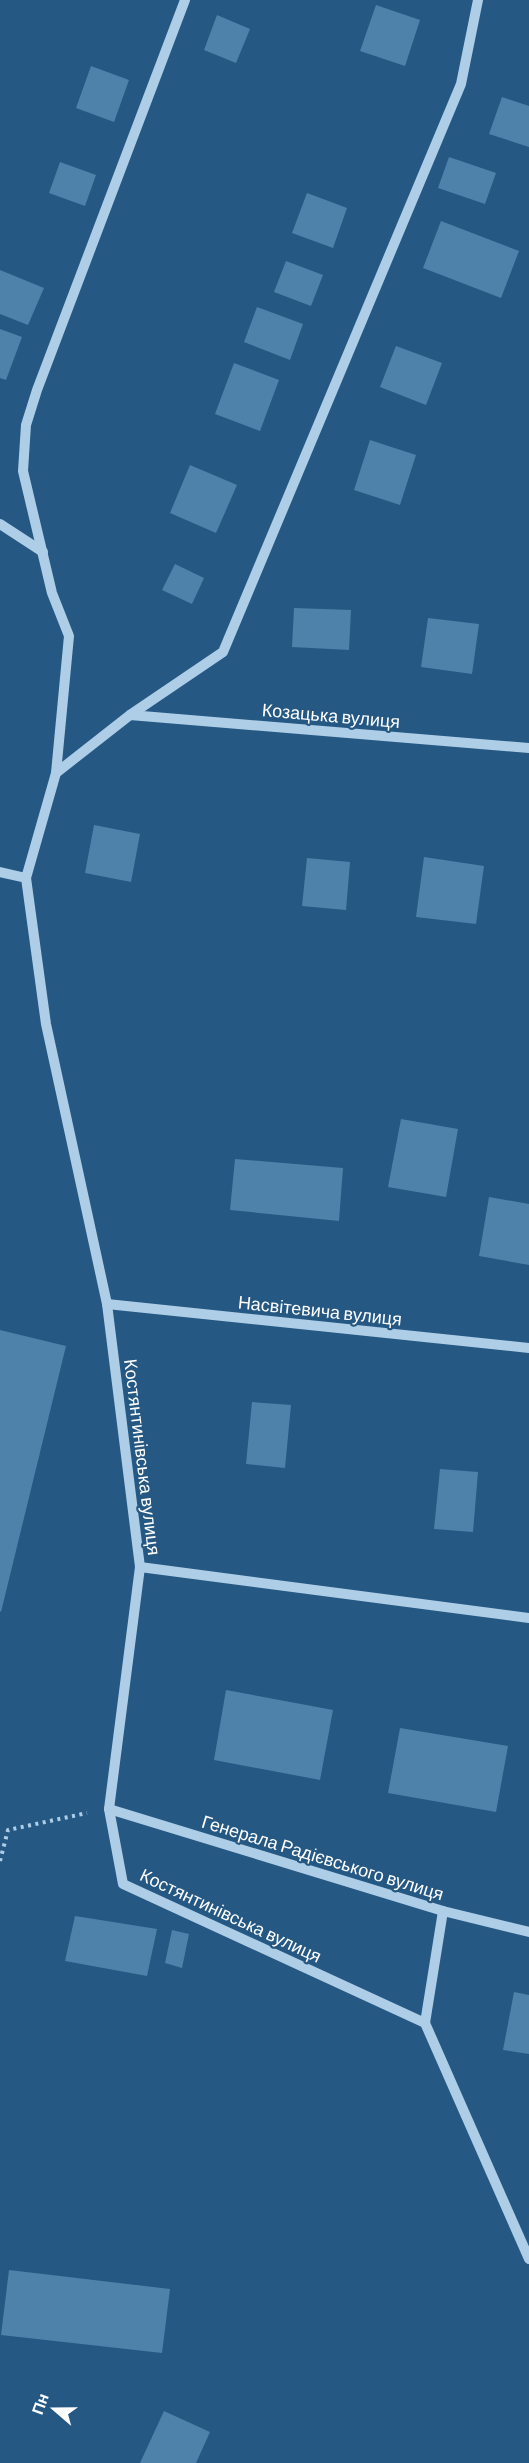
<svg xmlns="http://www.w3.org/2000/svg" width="529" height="2463" font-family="Barlow,sans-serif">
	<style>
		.building { fill: #4e82ab }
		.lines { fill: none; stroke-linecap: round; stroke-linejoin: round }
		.path { stroke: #aecee7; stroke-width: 4; stroke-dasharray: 3 4.5; stroke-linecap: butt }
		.minor { stroke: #aecee7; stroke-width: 10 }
		.labels { text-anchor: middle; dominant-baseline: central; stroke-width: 4.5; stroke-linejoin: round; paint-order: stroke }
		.street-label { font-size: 18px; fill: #fff; stroke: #255883 }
	</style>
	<rect width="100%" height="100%" fill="#255883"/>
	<g class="building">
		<polygon points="376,5 420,20 405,66 360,51"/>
		<polygon points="217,15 250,29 236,63 204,50"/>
		<polygon points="91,66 129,80 114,122 76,108"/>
		<polygon points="502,97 529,106 529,147 489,134"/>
		<polygon points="449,157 496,173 485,204 438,188"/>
		<polygon points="60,162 96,175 85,206 49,193"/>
		<polygon points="307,193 347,208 333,248 292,233"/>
		<polygon points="441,221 519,251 501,298 423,268"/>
		<polygon points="286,261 323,275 311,306 274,292"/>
		<polygon points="0,270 44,288 28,325 0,314"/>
		<polygon points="257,307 303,324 290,360 244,342"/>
		<polygon points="0,329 22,337 6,380 0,378"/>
		<polygon points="396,346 442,363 426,405 380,387"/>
		<polygon points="234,363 279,380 260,431 215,414"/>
		<polygon points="370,440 416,455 400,505 354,490"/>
		<polygon points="190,465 237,485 216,533 170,513"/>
		<polygon points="175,564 204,578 192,604 162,590"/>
		<polygon points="294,608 351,610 349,650 292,647"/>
		<polygon points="428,618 479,624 472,674 421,667"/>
		<polygon points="94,825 140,834 131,882 85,873"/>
		<polygon points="424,857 484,866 476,924 416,917"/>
		<polygon points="307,858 350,862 346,910 302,906"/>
		<polygon points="401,1119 458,1129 446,1197 388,1187"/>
		<polygon points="235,1159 343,1168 339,1221 230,1210"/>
		<polygon points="489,1197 529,1204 529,1265 479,1256"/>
		<polygon points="0,1330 66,1346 1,1612 0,1611"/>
		<polygon points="252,1402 291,1405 285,1468 246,1464"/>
		<polygon points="440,1469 478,1472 473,1532 434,1529"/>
		<polygon points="226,1690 333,1710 320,1780 214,1760"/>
		<polygon points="400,1728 508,1746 496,1812 388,1793"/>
		<polygon points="75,1916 157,1929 147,1976 65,1961"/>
		<polygon points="172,1930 189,1934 182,1968 165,1963"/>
		<polygon points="514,1992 529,1995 529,2054 503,2050"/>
		<polygon points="9,2270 170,2289 162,2353 1,2335"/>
		<polygon points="164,2411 210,2432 196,2463 140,2463"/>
	</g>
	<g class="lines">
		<polyline class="path" points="0,1861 8,1830 87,1813"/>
		<g class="minor">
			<polyline points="478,0 461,84 223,652 130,715 56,773 26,878 46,1024 107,1304 140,1567 109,1809 123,1884 425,2023 529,2259"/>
			<polyline points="0,524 43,552"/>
			<polyline points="130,715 529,748"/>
			<polyline points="56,773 69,636 52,593 23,471 26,425 37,390 185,0"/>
			<polyline points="0,872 26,878"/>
			<polyline points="107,1304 529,1348"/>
			<polyline points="140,1567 529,1618"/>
			<polyline points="109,1809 443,1911 529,1932"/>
			<polyline points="425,2023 443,1911"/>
		</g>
	</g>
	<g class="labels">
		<g class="street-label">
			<text transform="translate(331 715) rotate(5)">Козацька вулиця</text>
			<text transform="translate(320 1310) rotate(6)">Насвітевича вулиця</text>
			<text transform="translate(143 1457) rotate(83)">Костянтинівська вулиця</text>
			<text transform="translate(323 1857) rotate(17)">Генерала Радієвського вулиця</text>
			<text transform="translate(231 1915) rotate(25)">Костянтинівська вулиця</text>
		</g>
	</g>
	<g transform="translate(54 2409) rotate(290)" stroke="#255883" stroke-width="4.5" paint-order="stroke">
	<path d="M0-4.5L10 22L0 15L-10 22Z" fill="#ffffff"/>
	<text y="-9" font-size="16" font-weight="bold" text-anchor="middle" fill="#ffffff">Пн</text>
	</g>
</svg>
